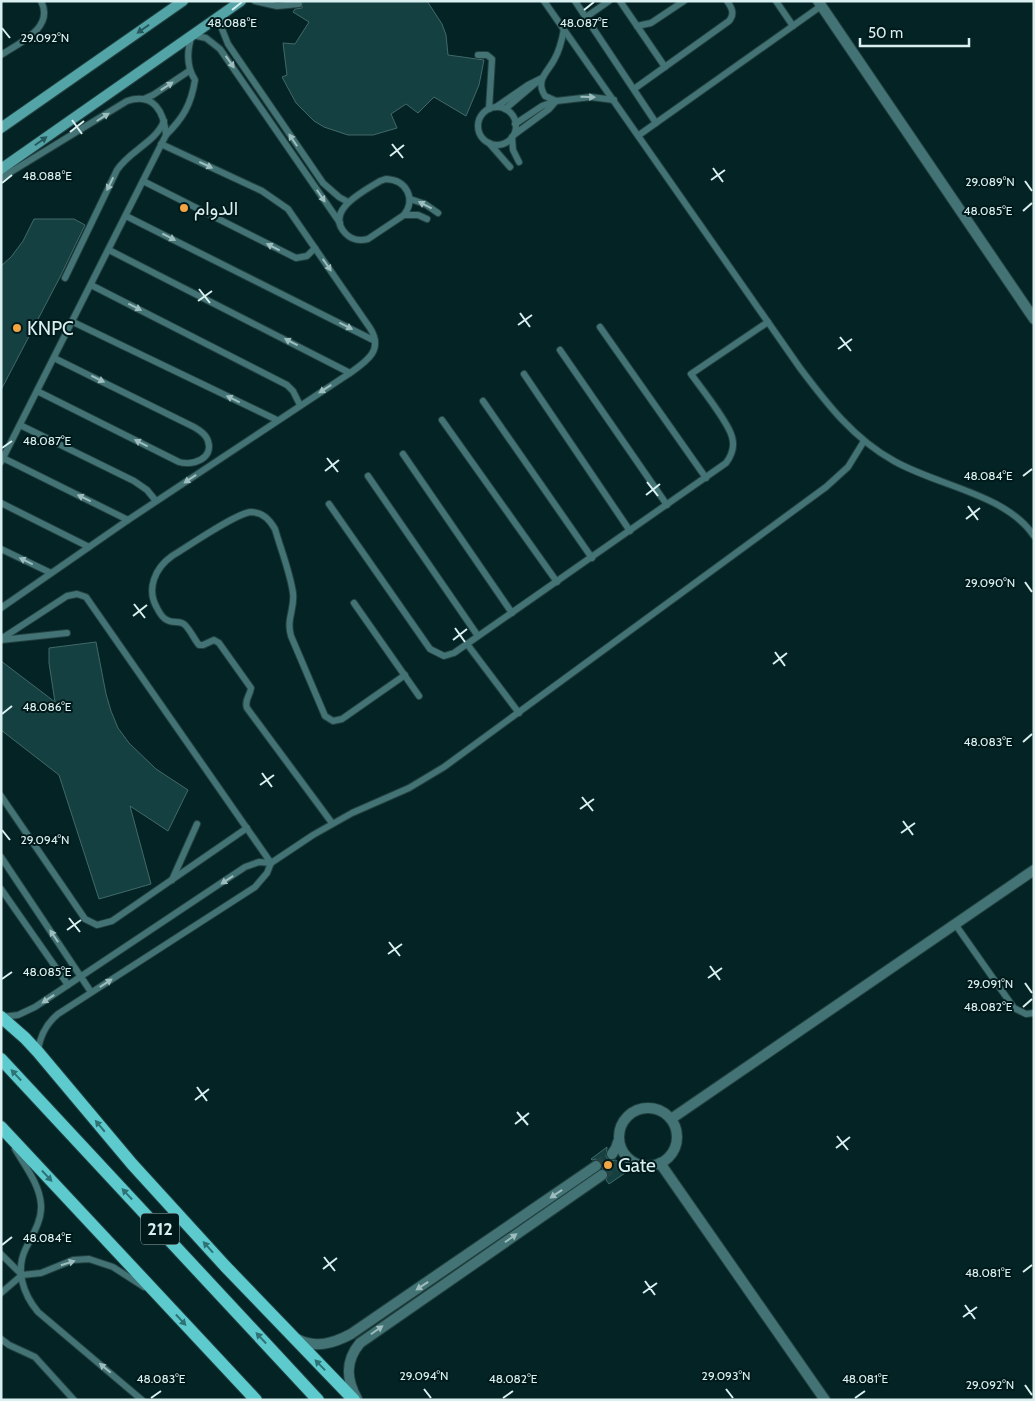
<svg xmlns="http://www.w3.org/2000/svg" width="1035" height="1401" font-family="Cabin,Vazirmatn,sans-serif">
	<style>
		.building { fill: #154041; stroke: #42696a }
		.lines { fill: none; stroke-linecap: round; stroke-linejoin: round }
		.street-tunnel { stroke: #244242; stroke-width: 10; stroke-dasharray: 10 5; stroke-linecap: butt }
		.lane-casing { stroke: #224040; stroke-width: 8 }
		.street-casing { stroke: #224040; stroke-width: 12 }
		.secondary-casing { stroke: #224040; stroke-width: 12 }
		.primary-casing { stroke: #224040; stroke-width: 14 }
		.lane { stroke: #437375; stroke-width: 6 }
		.street { stroke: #437375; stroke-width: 10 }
		.secondary { stroke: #53a4a7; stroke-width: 10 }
		.primary { stroke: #5dcace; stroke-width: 12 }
		.oneway { fill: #25585a }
		.oneway2 { fill: #9ebdbe }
		.oneway3 { fill: #2e7274 }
		.ticks { fill: none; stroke: #daefef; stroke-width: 2 }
		.poi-dot { fill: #f3a443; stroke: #001a1b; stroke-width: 2 }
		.labels { text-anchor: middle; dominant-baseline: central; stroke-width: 4; stroke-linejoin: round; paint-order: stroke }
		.shield { fill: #001a1b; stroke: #99afaf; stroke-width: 1 }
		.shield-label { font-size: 18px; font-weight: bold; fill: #daefef }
		.poi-label { font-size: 19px; fill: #daefef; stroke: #001a1b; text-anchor: start }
		.ticks-label { font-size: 12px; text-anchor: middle; fill: #daefef; stroke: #001a1b; stroke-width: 4; stroke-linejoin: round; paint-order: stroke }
	</style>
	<rect width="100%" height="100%" fill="#042324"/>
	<g class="building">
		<polygon points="303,1 427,1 442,24 446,35 448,55 484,60 479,85 466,116 434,97 418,113 406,104 391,114 397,128 373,135 348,135 324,127 314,121 296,103 282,77 287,75 283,43 295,44 309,22 293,12 295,9 302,8"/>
		<polygon points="34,219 74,219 85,225 60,277 1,390 1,266 11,257 23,241"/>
		<polygon points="96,642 106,694 111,711 118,728 129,743 156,769 188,790 168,831 130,806 151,884 99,899 59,775 1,730 1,661 55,702 49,663 49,648"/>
		<polygon points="607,1147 606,1157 611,1161 616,1160 625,1173 609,1184 606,1180 609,1174 607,1171 602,1168 601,1162 596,1159 592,1160 591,1159"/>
	</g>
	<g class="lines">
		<g class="street-tunnel">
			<polyline points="596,1166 612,1154"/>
			<polyline points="602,1175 619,1165"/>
		</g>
		<g class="lane-casing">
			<g id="lane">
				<polyline points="255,1 277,6 299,4"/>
				<path d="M544,1L800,368C827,404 854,439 894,461C938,486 1006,494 1034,536"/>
				<polyline points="575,1 656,123"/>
				<polyline points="620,1 665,67"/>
				<polyline points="776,1 793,26"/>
				<polyline points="224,13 222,29 228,44 323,183 339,197 348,202"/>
				<polyline points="586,17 609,1"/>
				<polyline points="637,26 651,23 684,1"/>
				<path d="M564,29C562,40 560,50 554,60C547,73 535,80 545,96L556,101L591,97L614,100"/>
				<path d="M1,55C19,43 55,28 41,1"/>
				<polyline points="478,55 487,55 492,59 489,109"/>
				<path d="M634,89L729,21C735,14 732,8 727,1"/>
				<polyline points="144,99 153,95 189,71"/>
				<polyline points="496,107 528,85 542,78"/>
				<circle cx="497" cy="126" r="19"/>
				<polyline points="505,109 537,82"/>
				<polyline points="515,124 542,106 555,101"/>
				<polyline points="515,134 549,109 556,101"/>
				<polyline points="639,135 821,6"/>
				<polyline points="512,137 513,150 519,162"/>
				<polyline points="489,143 510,167"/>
				<path d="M1,178L127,101C154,92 164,112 166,135"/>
				<path d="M386,179C407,180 416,199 404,215L368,239C360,241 352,240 346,234C323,211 364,191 380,181Z"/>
				<polyline points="143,181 296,258 307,256 315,248"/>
				<polyline points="410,199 425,204 438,213"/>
				<polyline points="404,215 418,215 427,219"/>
				<polyline points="126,216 375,341"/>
				<polyline points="109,250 350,373"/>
				<path d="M65,278L117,170C129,151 156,142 164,121"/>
				<polyline points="91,285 287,385 293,391 300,405"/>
				<polyline points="73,322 277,420"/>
				<polyline points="600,327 706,478"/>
				<polyline points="560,350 667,505"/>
				<polyline points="524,374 630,531"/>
				<path d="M37,391L179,462C192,466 214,459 208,441C206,434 199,430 194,427L54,358"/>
				<polyline points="483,401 592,558"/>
				<polyline points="442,420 557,582"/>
				<polyline points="20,425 134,481 147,490 156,501"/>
				<polyline points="403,454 512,613"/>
				<polyline points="3,458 128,520"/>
				<path d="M1,462L166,135C183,118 191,105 195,80C186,66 187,50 192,35L206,38L220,49L340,223"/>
				<polyline points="368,476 478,636"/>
				<polyline points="1,503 89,547"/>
				<path d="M329,504L430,649L444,656L454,653L726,463C732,455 735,447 732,437C729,423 701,388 691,374L768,322"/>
				<polyline points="1,549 51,573"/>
				<polyline points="354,603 419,696"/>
				<path d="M1,608L128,520L350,373C367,361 384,350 370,328L288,209L262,191L161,144"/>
				<polyline points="1,639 67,596 77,594 86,597 271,863"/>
				<polyline points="1,640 67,633"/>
				<polyline points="467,644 519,713"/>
				<polyline points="1,796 85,919 97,925 112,921 247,828"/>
				<path d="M332,823L247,708C244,700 250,696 251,688L219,643L214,640L203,645H199C194,639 191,631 185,625C180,620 173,624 167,620C162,618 159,612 157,608C146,589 155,568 172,556C187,547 236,513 251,512C262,512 270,520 275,529C281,550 290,572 293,593C295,609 286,619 291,636L325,716L333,721L342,719L405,675"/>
				<polyline points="1,857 91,992"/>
				<polyline points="172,880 197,824"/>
				<polyline points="1,889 68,985"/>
				<polyline points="955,924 1014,1008 1026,1014 1034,1013"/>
				<polyline points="2,1017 18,1015 35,1007 245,867 259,862 271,863"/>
				<path d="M38,1051C40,1035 46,1024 58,1014L255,887L267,873L271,863L313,835L352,813L409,788L444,767L826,487L848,467L864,441"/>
				<path d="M15,1149C25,1166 40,1185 41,1205C42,1220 33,1234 26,1248C15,1270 23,1294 38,1312L142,1400"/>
				<polyline points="1,1254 22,1275"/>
				<polyline points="1,1293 22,1275 41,1273 73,1260 89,1259 113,1267 144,1287"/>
				<polyline points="1,1339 9,1345 35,1357 74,1400"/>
			</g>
		</g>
		<g class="street-casing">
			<g id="street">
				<polyline points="818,1 1034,319"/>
				<circle cx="648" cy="1137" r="29"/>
				<polyline points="671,1119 1034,870"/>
				<polyline points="612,1154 616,1148 618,1142"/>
				<polyline points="660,1163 825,1400"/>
				<path d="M297,1339C316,1349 334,1343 351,1334L596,1166"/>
				<path d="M357,1399C346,1379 345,1361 360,1343L602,1175"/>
			</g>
		</g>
		<g class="secondary-casing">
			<g id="secondary">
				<polyline points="1,128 183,1"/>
				<polyline points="1,169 241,1"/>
			</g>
		</g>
		<g class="primary-casing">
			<g id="primary">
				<polyline points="1,1017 25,1038 38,1052 132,1164 225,1266 354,1400"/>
				<polyline points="1,1059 318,1400"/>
				<polyline points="1,1127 256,1400"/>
			</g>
		</g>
		<use href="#lane" class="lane"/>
		<use href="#street" class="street"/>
		<use href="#secondary" class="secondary"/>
		<use href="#primary" class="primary"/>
	</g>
	<defs><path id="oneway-solid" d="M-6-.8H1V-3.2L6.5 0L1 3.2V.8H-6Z" transform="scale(1.25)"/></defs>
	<g class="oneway">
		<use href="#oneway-solid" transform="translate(143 29) rotate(145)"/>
		<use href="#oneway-solid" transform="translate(41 141) rotate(-35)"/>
	</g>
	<g class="oneway2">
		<use href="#oneway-solid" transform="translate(230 62) rotate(55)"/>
		<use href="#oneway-solid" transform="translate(167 86) rotate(-33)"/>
		<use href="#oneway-solid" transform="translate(588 97) rotate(1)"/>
		<use href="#oneway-solid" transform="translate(103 117) rotate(-32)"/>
		<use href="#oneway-solid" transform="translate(293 140) rotate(-124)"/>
		<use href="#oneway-solid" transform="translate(206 165) rotate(25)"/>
		<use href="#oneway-solid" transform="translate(110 184) rotate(116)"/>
		<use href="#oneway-solid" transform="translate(321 196) rotate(56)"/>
		<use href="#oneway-solid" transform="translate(425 205) rotate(-153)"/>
		<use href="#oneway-solid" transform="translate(169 237) rotate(27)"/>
		<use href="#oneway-solid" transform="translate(273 247) rotate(-153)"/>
		<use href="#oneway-solid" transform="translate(327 265) rotate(55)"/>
		<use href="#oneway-solid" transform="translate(135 307) rotate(27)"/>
		<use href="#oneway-solid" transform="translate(346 326) rotate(27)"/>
		<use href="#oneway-solid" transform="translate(291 342) rotate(-153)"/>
		<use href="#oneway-solid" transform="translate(98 379) rotate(26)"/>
		<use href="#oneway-solid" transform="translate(325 389) rotate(147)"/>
		<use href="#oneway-solid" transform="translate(233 399) rotate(-154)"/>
		<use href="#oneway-solid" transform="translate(141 443) rotate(-153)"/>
		<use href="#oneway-solid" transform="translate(190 479) rotate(146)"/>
		<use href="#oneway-solid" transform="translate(84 498) rotate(-154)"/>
		<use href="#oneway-solid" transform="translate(26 561) rotate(-154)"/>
		<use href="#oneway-solid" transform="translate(227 880) rotate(146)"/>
		<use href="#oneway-solid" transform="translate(54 936) rotate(-124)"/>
		<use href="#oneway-solid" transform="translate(106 983) rotate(-33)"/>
		<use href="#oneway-solid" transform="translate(48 999) rotate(146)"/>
		<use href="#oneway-solid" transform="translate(556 1194) rotate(146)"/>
		<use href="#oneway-solid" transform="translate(511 1238) rotate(-35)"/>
		<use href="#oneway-solid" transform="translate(68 1263) rotate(-18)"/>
		<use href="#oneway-solid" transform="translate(422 1286) rotate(146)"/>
		<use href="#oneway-solid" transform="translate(377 1330) rotate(-35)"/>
		<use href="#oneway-solid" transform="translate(105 1368) rotate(-140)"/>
	</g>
	<g class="oneway3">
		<use href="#oneway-solid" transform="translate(16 1075) rotate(-133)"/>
		<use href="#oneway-solid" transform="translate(100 1126) rotate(-130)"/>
		<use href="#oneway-solid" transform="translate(47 1176) rotate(47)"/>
		<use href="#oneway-solid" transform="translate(127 1194) rotate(-133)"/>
		<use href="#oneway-solid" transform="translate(208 1247) rotate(-132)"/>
		<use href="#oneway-solid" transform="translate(181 1320) rotate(47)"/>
		<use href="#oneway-solid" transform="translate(261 1338) rotate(-133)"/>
		<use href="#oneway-solid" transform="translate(320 1365) rotate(-134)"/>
	</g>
	<path class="ticks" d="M232,10L242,2M584,10L594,2M2,28L10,38M72,120L82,134M70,132L84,121M392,144L403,158M390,156L404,145M713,168L723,182M711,180L725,170M1025,181L1032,191M2,183L12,175M1023,211L1032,203M199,289L210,303M198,301L212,291M520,313L530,327M518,325L532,315M840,337L851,351M838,349L852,339M2,448L12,441M327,458L338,472M325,471L339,460M1023,476L1032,469M647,482L658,496M646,495L660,484M968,506L978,520M966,519L980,508M1025,582L1032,592M134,604L145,618M133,616L147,605M455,628L465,642M453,640L467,629M775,652L785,666M773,664L787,653M2,714L12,706M1023,742L1032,734M262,773L272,787M260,785L274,775M582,797L593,811M580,809L594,799M903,821L913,835M2,830L10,840M901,833L915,823M69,918L80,932M67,930L81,920M389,942L400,956M388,954L402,944M710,966L720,980M708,978L722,968M2,979L12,972M1025,983L1032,993M1023,1007L1032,999M197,1087L207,1101M195,1100L209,1089M517,1112L528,1125M515,1124L529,1113M837,1136L848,1150M836,1148L850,1137M2,1245L12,1237M324,1257L335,1271M323,1269L337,1258M1023,1272L1032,1265M645,1281L655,1295M643,1293L657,1283M965,1305L975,1319M963,1317L977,1307M1025,1385L1032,1395M424,1389L431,1398M726,1389L733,1398M151,1398L161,1391M503,1398L513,1391M855,1398L865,1391"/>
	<g class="poi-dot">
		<circle cx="184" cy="208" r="5"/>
		<circle cx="17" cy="328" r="5"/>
		<circle cx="608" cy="1165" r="5"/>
	</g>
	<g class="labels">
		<rect class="shield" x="141" y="1213.5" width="38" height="31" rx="4"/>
		<g class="shield-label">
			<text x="160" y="1229">212</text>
		</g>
		<g class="poi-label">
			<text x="194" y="208">الدوام</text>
			<text x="27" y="328">KNPC</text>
			<text x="618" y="1165">Gate</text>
		</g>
	</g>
	<g class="ticks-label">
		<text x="584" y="27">48.087°E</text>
		<text x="232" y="27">48.088°E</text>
		<text x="45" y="42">29.092°N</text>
		<text x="47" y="180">48.088°E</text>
		<text x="990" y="186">29.089°N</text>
		<text x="988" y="215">48.085°E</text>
		<text x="47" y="445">48.087°E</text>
		<text x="988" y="480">48.084°E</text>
		<text x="990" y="587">29.090°N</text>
		<text x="47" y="711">48.086°E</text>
		<text x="988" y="746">48.083°E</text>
		<text x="45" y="844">29.094°N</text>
		<text x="47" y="976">48.085°E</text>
		<text x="990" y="988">29.091°N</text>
		<text x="988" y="1011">48.082°E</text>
		<text x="47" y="1242">48.084°E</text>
		<text x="988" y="1277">48.081°E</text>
		<text x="424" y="1380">29.094°N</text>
		<text x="726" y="1380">29.093°N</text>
		<text x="161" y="1383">48.083°E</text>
		<text x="513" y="1383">48.082°E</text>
		<text x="865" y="1383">48.081°E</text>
		<text x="990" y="1389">29.092°N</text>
	</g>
	<rect width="1035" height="1401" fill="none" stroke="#daefef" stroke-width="5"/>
	<path d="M860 38v8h109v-8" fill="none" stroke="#daefef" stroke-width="2.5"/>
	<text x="868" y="38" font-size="15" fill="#daefef" stroke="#001a1b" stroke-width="4" paint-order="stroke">50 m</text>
</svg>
